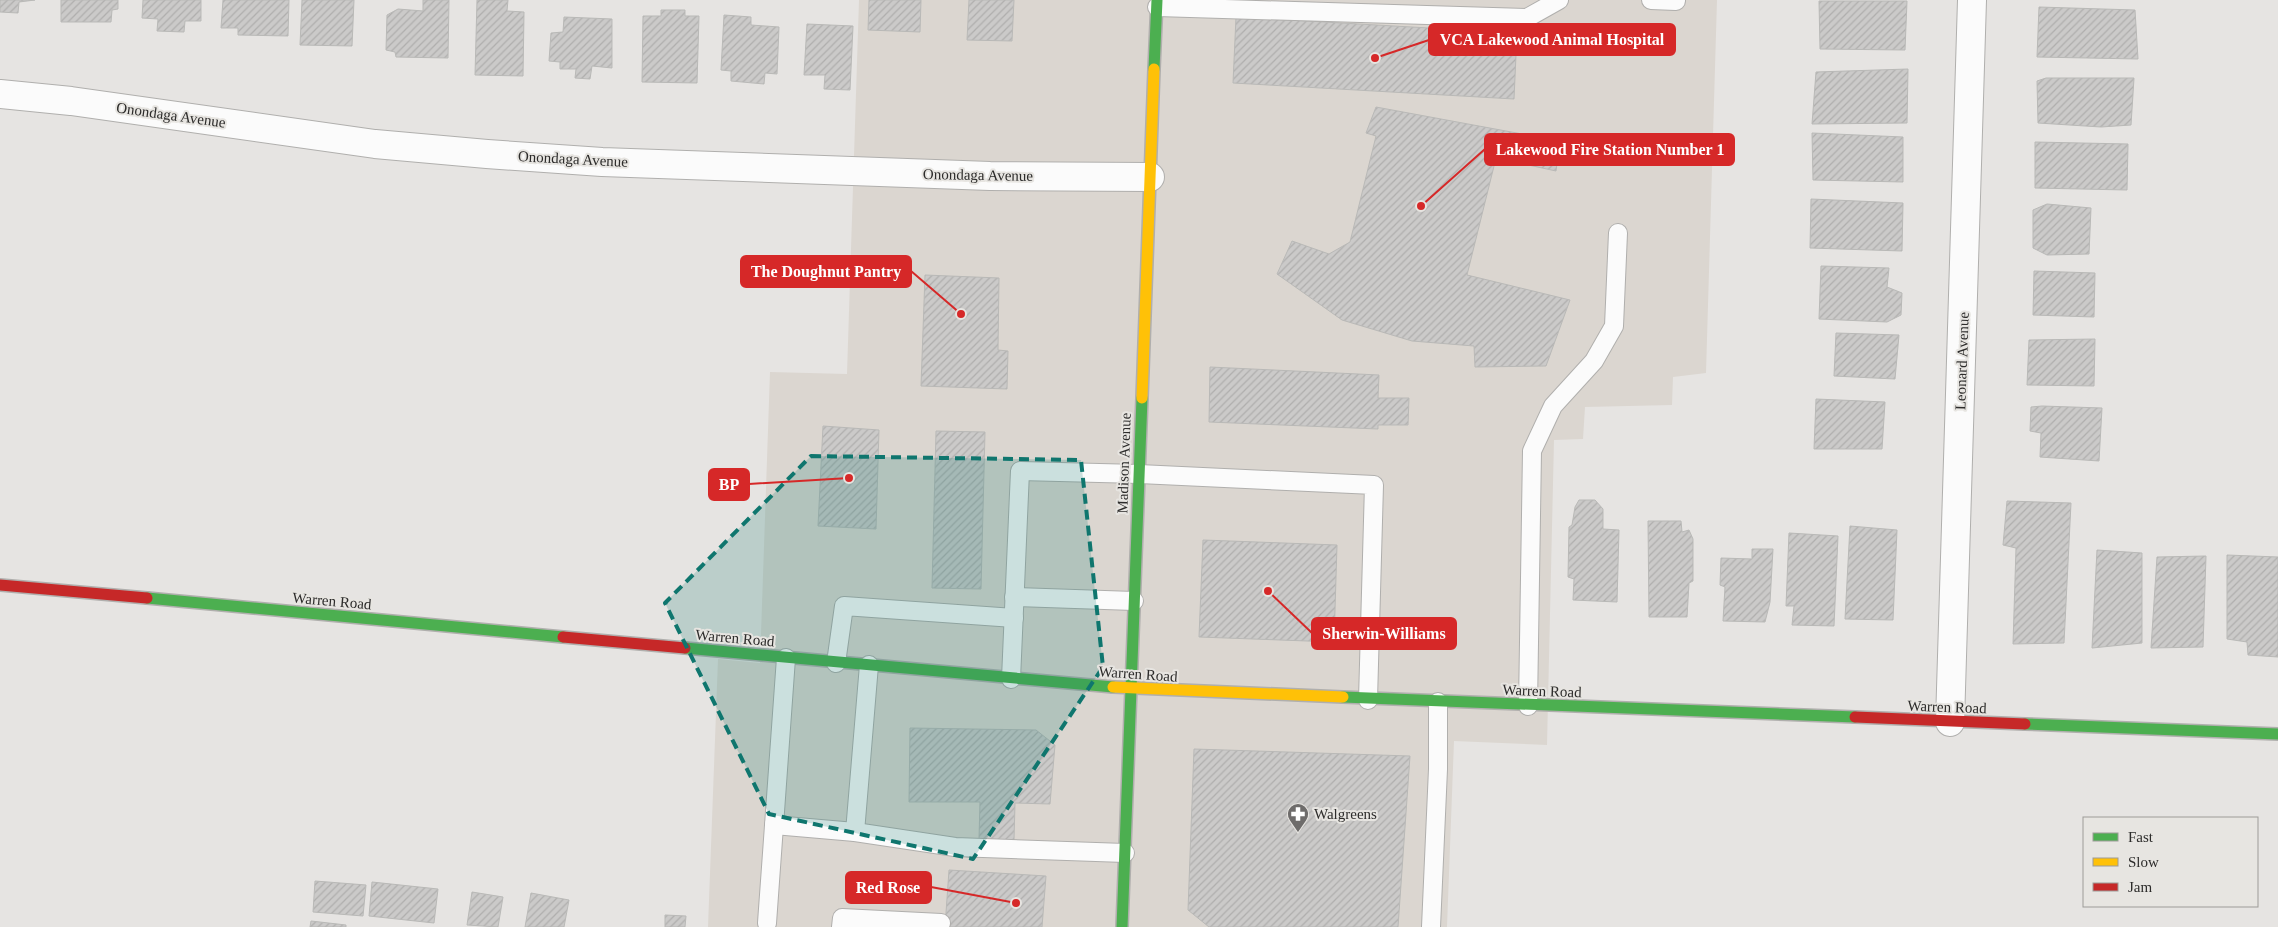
<svg xmlns="http://www.w3.org/2000/svg" width="2278" height="927" font-family="'Times New Roman',serif">
	<style>
		.built { fill: #dbd6d0 }
		.building { fill: url(#building-hatch); stroke: #b9b9b7 }
		.lines { fill: none; stroke-linecap: round; stroke-linejoin: round }
		.lane-casing { stroke: #b0afad; stroke-width: 20 }
		.street-casing { stroke: #b0afad; stroke-width: 30 }
		.fast-casing { stroke: #b0afad; stroke-width: 14 }
		.slow-casing { stroke: #b0afad; stroke-width: 14 }
		.jam-casing { stroke: #b0afad; stroke-width: 14 }
		.lane { stroke: #fbfbfb; stroke-width: 18 }
		.street { stroke: #fbfbfb; stroke-width: 28 }
		.fast { stroke: #4caf50; stroke-width: 11 }
		.slow { stroke: #ffc107; stroke-width: 11 }
		.jam { stroke: #c62828; stroke-width: 11 }
		.marked { fill: #0f766e; fill-opacity: 0.2; stroke: #0f766e; stroke-width: 4; stroke-dasharray: 10 6; stroke-linejoin: round }
		.labels { text-anchor: middle; dominant-baseline: central; stroke-width: 4; stroke-linejoin: round; paint-order: stroke }
		.street-label { font-size: 15px; fill: #2d2c2b; stroke: #e7e5e1 }
		.poi-label { font-size: 15px; fill: #2d2c2b; stroke: #e7e5e1; text-anchor: start }
		.leader { fill: none; stroke: #d62828; stroke-width: 2 }
		.callout-dot { fill: #d62828; stroke: #e7e5e1; stroke-width: 2 }
		.callout { fill: #d62828; stroke: #d62828; stroke-width: 2 }
		.callout-label { font-size: 16px; text-anchor: middle; font-weight: bold; fill: #fff }
	</style>
	<defs>
		<pattern id="building-hatch" width="6" height="6" patternUnits="userSpaceOnUse" patternTransform="scale(1.25)"><rect width="6" height="6" fill="#cbcac9"/><path d="M-1 1l2-2M0 6l6-6M5 7l2-2" fill="none" stroke="#afaead"/></pattern>
	</defs>
	<rect width="100%" height="100%" fill="#e6e4e2"/>
	<polygon class="built" points="859,0 1717,0 1706,373 1673,377 1672,405 1585,407 1583,439 1554,440 1547,745 1454,741 1447,927 708,927 718,659 760,663 770,372 847,374"/>
	<g class="building">
		<polygon points="0,0 35,0 19,2 18,13 0,12"/>
		<polygon points="61,0 118,0 118,9 112,10 111,22 61,22"/>
		<polygon points="143,0 201,0 201,21 185,21 184,32 157,31 158,19 142,18"/>
		<polygon points="223,0 289,0 288,36 238,35 238,28 221,28"/>
		<polygon points="302,0 354,0 352,46 300,45"/>
		<polygon points="423,0 449,0 448,58 396,57 395,52 386,50 387,15 398,9 423,11"/>
		<polygon points="477,0 508,0 507,11 524,12 523,76 475,75"/>
		<polygon points="869,0 921,0 920,32 868,30"/>
		<polygon points="969,0 1014,0 1012,41 967,40"/>
		<polygon points="1819,1 1907,1 1905,50 1820,49"/>
		<polygon points="2039,7 2135,10 2138,59 2037,57"/>
		<polygon points="661,10 685,10 685,16 699,16 697,83 642,82 643,16 661,16"/>
		<polygon points="724,15 751,17 751,25 779,27 777,74 765,73 764,84 731,81 731,71 721,70"/>
		<polygon points="564,17 612,19 612,68 592,66 590,79 575,78 576,69 560,69 560,62 549,61 551,33 563,32"/>
		<polygon points="1236,17 1517,33 1514,99 1233,83"/>
		<polygon points="807,24 853,26 850,90 824,89 825,75 804,75"/>
		<polygon points="1908,69 1907,123 1812,124 1816,72"/>
		<polygon points="2046,78 2134,78 2131,125 2101,127 2038,123 2037,81"/>
		<polygon points="1376,107 1560,141 1556,171 1496,158 1467,275 1570,300 1546,366 1475,367 1474,346 1412,341 1342,320 1277,274 1292,241 1329,254 1350,242 1376,136 1366,133"/>
		<polygon points="1812,133 1903,137 1903,182 1813,180"/>
		<polygon points="2035,142 2128,144 2127,190 2035,188"/>
		<polygon points="1811,199 1903,203 1902,251 1810,248"/>
		<polygon points="2047,204 2091,208 2089,254 2047,255 2033,248 2033,210"/>
		<polygon points="1821,266 1889,268 1887,287 1902,293 1901,315 1887,322 1819,319"/>
		<polygon points="2034,271 2095,273 2094,317 2033,315"/>
		<polygon points="925,275 999,278 998,350 1008,351 1007,389 921,386"/>
		<polygon points="1836,333 1899,335 1895,379 1834,376"/>
		<polygon points="2095,339 2094,386 2027,385 2029,340"/>
		<polygon points="1210,367 1379,375 1378,398 1409,398 1408,425 1378,425 1378,429 1209,422"/>
		<polygon points="1816,399 1885,402 1882,449 1814,449"/>
		<polygon points="2042,406 2102,408 2099,461 2040,457 2041,433 2030,431 2031,407"/>
		<polygon points="823,426 879,430 876,529 818,526"/>
		<polygon points="936,431 985,432 981,589 932,588"/>
		<polygon points="1579,500 1595,500 1603,509 1603,529 1619,530 1617,602 1573,600 1574,579 1568,577 1569,527 1572,525 1575,507"/>
		<polygon points="2007,501 2071,503 2064,643 2013,644 2016,548 2003,545"/>
		<polygon points="1648,521 1681,521 1682,532 1689,530 1693,539 1693,581 1689,583 1687,617 1649,617"/>
		<polygon points="1850,526 1897,530 1893,620 1845,619"/>
		<polygon points="1789,533 1838,536 1834,626 1792,625 1794,606 1786,606"/>
		<polygon points="1203,540 1337,545 1334,642 1199,637"/>
		<polygon points="1752,549 1773,549 1770,602 1765,622 1723,621 1725,587 1720,585 1721,558 1752,559"/>
		<polygon points="2097,550 2142,553 2142,643 2092,648"/>
		<polygon points="2227,555 2278,557 2278,657 2248,655 2247,642 2227,639"/>
		<polygon points="2206,556 2203,647 2151,648 2157,557"/>
		<polygon points="910,728 1036,730 1055,745 1050,804 1015,803 1014,840 979,839 980,802 909,802"/>
		<polygon points="1194,749 1410,756 1398,927 1209,927 1188,910"/>
		<polygon points="949,870 1046,876 1042,927 945,927"/>
		<polygon points="315,881 366,885 363,916 313,912"/>
		<polygon points="372,882 438,889 434,923 369,916"/>
		<polygon points="472,892 503,897 498,927 467,925"/>
		<polygon points="531,893 569,900 564,927 525,927"/>
		<polygon points="665,915 686,916 685,927 665,927"/>
		<polygon points="311,921 346,925 346,927 310,927"/>
	</g>
	<g class="lines">
		<g class="lane-casing">
			<g id="lane">
				<polyline points="1651,0 1676,1"/>
				<polyline points="1157,7 1527,18 1559,0"/>
				<polyline points="1014,597 1134,601"/>
				<polyline points="836,663 844,606 1014,618"/>
				<polyline points="1011,679 1020,471 1139,474 1374,485 1368,700"/>
				<polyline points="1528,706 1532,451 1553,406 1594,361 1614,326 1618,233"/>
				<polyline points="774,825 855,832 955,847 1125,853"/>
				<polyline points="855,832 869,665"/>
				<polyline points="767,923 786,658"/>
				<polyline points="841,927 842,918 941,923"/>
				<polyline points="1431,927 1438,769 1438,702"/>
			</g>
		</g>
		<g class="street-casing">
			<g id="street">
				<polyline points="0,94 71,101 375,144 487,154 602,162 990,176 1150,177"/>
				<polyline points="1950,722 1972,0"/>
			</g>
		</g>
		<g class="fast-casing">
			<g id="fast">
				<polyline points="1154,69 1157,0"/>
				<polyline points="147,598 563,637"/>
				<polyline points="685,648 1113,687"/>
				<polyline points="1343,697 1855,717"/>
				<polyline points="2025,724 2278,734"/>
				<polyline points="1122,927 1142,398"/>
			</g>
		</g>
		<g class="slow-casing">
			<g id="slow">
				<polyline points="1142,398 1154,69"/>
				<polyline points="1113,687 1343,697"/>
			</g>
		</g>
		<g class="jam-casing">
			<g id="jam">
				<polyline points="0,585 147,598"/>
				<polyline points="563,637 685,648"/>
				<polyline points="1855,717 2025,724"/>
			</g>
		</g>
		<use href="#lane" class="lane"/>
		<use href="#street" class="street"/>
		<use href="#fast" class="fast"/>
		<use href="#slow" class="slow"/>
		<use href="#jam" class="jam"/>
	</g>
	<path class="marked" d="M811,456L1081,460L1103,667L973,859L769,814L665,603Z"/>
	<defs>
		<g id="pharmacy-pin" transform="scale(1.125)"><path d="M0 17L-7.5 6A9.5 9.5 0 1 1 7.5 6Z" fill="#6e6c6b" stroke="#e7e5e1"/><path d="M-2-6h4v4h4v4h-4v4h-4v-4h-4v-4h4Z" fill="#fff"/></g>
	</defs>
	<g fill-rule="evenodd">
		<use href="#pharmacy-pin" x="1298" y="814"/>
	</g>
	<g class="labels">
		<g class="street-label">
			<text transform="translate(171 115) rotate(8)">Onondaga Avenue</text>
			<text transform="translate(573 159) rotate(3)">Onondaga Avenue</text>
			<text transform="translate(978 175) rotate(1)">Onondaga Avenue</text>
			<text transform="translate(1962 361) rotate(-88)">Leonard Avenue</text>
			<text transform="translate(1124 463) rotate(-88)">Madison Avenue</text>
			<text transform="translate(332 601) rotate(5)">Warren Road</text>
			<text transform="translate(735 638) rotate(5)">Warren Road</text>
			<text transform="translate(1138 674) rotate(4)">Warren Road</text>
			<text transform="translate(1542 691) rotate(2)">Warren Road</text>
			<text transform="translate(1947 707) rotate(2)">Warren Road</text>
		</g>
		<g class="poi-label">
			<text x="1314" y="814">Walgreens</text>
		</g>
	</g>
	<path class="leader" d="M1375 58L1429 40M1421 206L1485 149M961 314L911 271M849 478L749 484M1268 591L1312 633M1016 903L931 887"/>
	<g class="callout-dot">
		<circle cx="1375" cy="58" r="5"/>
		<circle cx="1421" cy="206" r="5"/>
		<circle cx="961" cy="314" r="5"/>
		<circle cx="849" cy="478" r="5"/>
		<circle cx="1268" cy="591" r="5"/>
		<circle cx="1016" cy="903" r="5"/>
	</g>
	<g class="callout">
		<rect x="1429" y="24" width="246" height="31" rx="5"/>
		<rect x="1485" y="134" width="249" height="31" rx="5"/>
		<rect x="741" y="256" width="170" height="31" rx="5"/>
		<rect x="709" y="469" width="40" height="31" rx="5"/>
		<rect x="1312" y="618" width="144" height="31" rx="5"/>
		<rect x="846" y="872" width="85" height="31" rx="5"/>
	</g>
	<g class="callout-label">
		<text x="1552" y="45">VCA Lakewood Animal Hospital</text>
		<text x="1610" y="155">Lakewood Fire Station Number 1</text>
		<text x="826" y="277">The Doughnut Pantry</text>
		<text x="729" y="490">BP</text>
		<text x="1384" y="639">Sherwin-Williams</text>
		<text x="888" y="893">Red Rose</text>
	</g>
	<rect x="2083" y="817" width="175" height="90" fill="#e7e5e1" stroke="#9d9b98"/>
	<rect x="2093" y="833" width="25" height="8" fill="#4caf50" stroke="#9d9b98"/>
	<text x="2128" y="842" font-size="15" fill="#2d2c2b">Fast</text>
	<rect x="2093" y="858" width="25" height="8" fill="#ffc107" stroke="#9d9b98"/>
	<text x="2128" y="867" font-size="15" fill="#2d2c2b">Slow</text>
	<rect x="2093" y="883" width="25" height="8" fill="#c62828" stroke="#9d9b98"/>
	<text x="2128" y="892" font-size="15" fill="#2d2c2b">Jam</text>
</svg>
